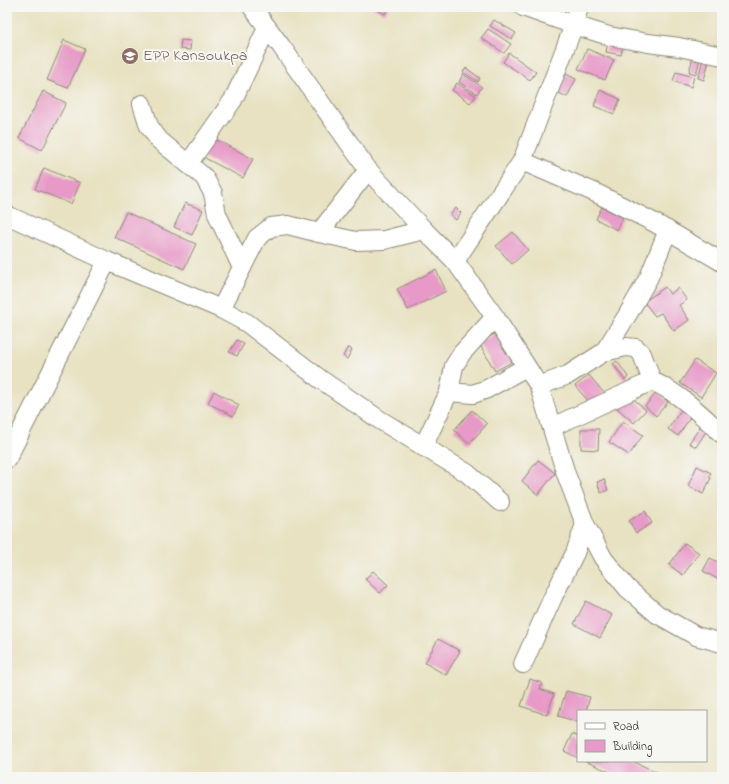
<svg xmlns="http://www.w3.org/2000/svg" width="729" height="784" font-family="'Indie Flower',sans-serif">
	<style>
		.building { fill: #e799c7 }
		.lines { fill: none; stroke-linecap: round; stroke-linejoin: round }
		.minor-casing { stroke: #8a8676; stroke-width: 20 }
		.minor { stroke: #fff; stroke-width: 18 }
		.labels { text-anchor: middle; dominant-baseline: central; stroke-width: 4; stroke-linejoin: round; paint-order: stroke }
		.education-label { font-size: 16px; fill: #785e54; stroke: #f6f6f2; text-anchor: start }
	</style>
	<rect width="100%" height="100%" fill="#f6f6f2"/>
	<filter id="ink" filterUnits="userSpaceOnUse"><feTurbulence type="fractalNoise" baseFrequency=".025" numOctaves="2"/><feDisplacementMap in="SourceGraphic" scale="8" xChannelSelector="R" yChannelSelector="G"/><feConvolveMatrix kernelMatrix="1 2 1 2 8 2 1 2 1" color-interpolation-filters="sRGB"/></filter>
	<filter id="wash" filterUnits="userSpaceOnUse"><feTurbulence type="fractalNoise" baseFrequency=".012" numOctaves="4" result="noise"/><feDisplacementMap in="SourceGraphic" scale="16" xChannelSelector="R" yChannelSelector="G"/><feGaussianBlur stdDeviation="0.9" result="paint"/><feColorMatrix in="noise" values="0 0 0 0 0 0 0 0 0 0 0 0 0 0 0 0 0 1.4 0 .05"/><feComposite in="paint" operator="in"/></filter>
	<g filter="url(#wash)">
		<rect width="100%" height="100%" fill="#e8e2c2"/>
		<g id="blocks">
			<g class="building">
				<polygon points="371,7 389,7 385,14"/>
				<polygon points="494,20 516,33 512,39 490,26"/>
				<polygon points="488,29 511,44 504,53 481,38"/>
				<polygon points="64,40 85,49 68,88 47,80"/>
				<polygon points="181,40 191,41 190,50 180,49"/>
				<polygon points="608,42 623,45 621,55 606,52"/>
				<polygon points="587,49 614,60 605,80 578,69"/>
				<polygon points="509,53 536,72 530,80 503,62"/>
				<polygon points="704,55 710,57 704,80 698,78"/>
				<polygon points="693,57 700,59 696,74 689,72"/>
				<polygon points="466,68 480,78 478,82 463,72"/>
				<polygon points="676,72 694,77 691,87 673,81"/>
				<polygon points="463,74 482,87 477,94 459,82"/>
				<polygon points="566,74 576,79 567,97 557,92"/>
				<polygon points="457,83 476,96 470,103 452,90"/>
				<polygon points="600,90 620,99 614,114 594,106"/>
				<polygon points="43,91 66,103 42,150 19,138"/>
				<polygon points="213,138 253,159 243,178 203,157"/>
				<polygon points="44,168 80,183 71,204 35,189"/>
				<polygon points="185,203 203,210 192,235 174,227"/>
				<polygon points="602,207 623,218 617,230 596,219"/>
				<polygon points="456,208 461,213 456,220 450,215"/>
				<polygon points="126,212 196,244 184,269 114,237"/>
				<polygon points="513,232 528,250 512,264 496,246"/>
				<polygon points="436,270 446,291 408,310 397,289"/>
				<polygon points="665,287 670,294 678,288 687,300 679,305 689,320 674,331 661,313 655,316 644,302"/>
				<polygon points="496,333 512,362 495,371 479,343"/>
				<polygon points="237,340 244,344 237,356 229,352"/>
				<polygon points="348,347 352,350 347,359 343,356"/>
				<polygon points="695,360 716,373 701,397 680,383"/>
				<polygon points="617,361 628,377 625,380 613,364"/>
				<polygon points="589,375 604,393 591,404 575,386"/>
				<polygon points="214,391 239,405 233,416 208,403"/>
				<polygon points="657,392 668,402 656,416 645,406"/>
				<polygon points="629,395 646,410 634,423 617,408"/>
				<polygon points="472,410 487,424 469,444 454,430"/>
				<polygon points="681,410 691,416 678,436 668,429"/>
				<polygon points="623,421 643,435 629,455 609,442"/>
				<polygon points="703,423 709,427 696,447 689,443"/>
				<polygon points="581,429 599,429 598,450 581,449"/>
				<polygon points="538,460 555,473 538,495 522,481"/>
				<polygon points="697,466 711,473 709,477 711,478 703,494 688,486"/>
				<polygon points="604,479 608,490 601,493 597,482"/>
				<polygon points="645,511 652,523 636,533 629,521"/>
				<polygon points="685,543 699,553 683,575 669,565"/>
				<polygon points="710,558 722,564 721,581 703,571"/>
				<polygon points="373,571 388,585 380,593 365,579"/>
				<polygon points="586,601 612,615 600,638 574,624"/>
				<polygon points="438,639 460,651 446,675 425,663"/>
				<polygon points="530,679 542,683 540,689 554,694 547,715 521,706"/>
				<polygon points="566,691 590,697 586,711 578,711 578,722 558,716"/>
				<polygon points="572,734 578,737 578,758 564,751"/>
				<polygon points="585,761 632,761 668,777 621,777"/>
			</g>
		</g>
	</g>
	<g filter="url(#ink)">
		<use href="#blocks" fill-opacity="0" stroke="#8a8676" stroke-width="1"/>
		<g class="lines">
			<g class="minor-casing">
				<g id="minor">
					<polyline points="252,7 281,46 368,170 424,230 455,261 495,317 539,386 566,474 585,524 603,558 627,588 657,614 696,636 722,643"/>
					<polyline points="523,7 574,25 579,7"/>
					<polyline points="142,104 149,126 159,140 204,177 213,193 217,214 242,268"/>
					<polyline points="522,161 574,25 609,36 648,43 679,47 722,56"/>
					<polyline points="188,164 233,100 267,28"/>
					<polyline points="7,215 107,261 221,309 247,323 320,379 380,420 467,473 500,502"/>
					<polyline points="319,233 356,241 384,240 424,230"/>
					<polyline points="455,261 522,161 596,193 655,223 722,262"/>
					<polyline points="221,309 257,238 271,227 288,225 319,233 368,170"/>
					<polyline points="604,352 628,314 649,277 668,230"/>
					<polyline points="539,386 568,375 604,352 626,347 636,348 642,354 652,381"/>
					<polyline points="449,392 473,394 487,389 526,367"/>
					<path d="M552,427L652,381C679,393 701,414 722,434"/>
					<polyline points="423,447 449,392 454,366 462,353 495,317"/>
					<polyline points="7,459 107,261"/>
					<polyline points="523,664 553,597 575,553 585,524"/>
				</g>
			</g>
			<use href="#minor" class="minor"/>
		</g>
	</g>
	<defs>
		<g id="school-disc" transform="scale(0.9)"><circle r="9.5" fill="#8d6e63" stroke="#f6f6f2"/><path d="M0-5L7-2L0 1L-7-2ZM-4 1L0 2.5L4 1V4Q0 6-4 4Z" fill="#fff"/></g>
	</defs>
	<g fill-rule="evenodd">
		<use href="#school-disc" x="130" y="56"/>
	</g>
	<g class="labels">
		<g class="education-label">
			<text x="143" y="56">EPP Kansoukpa</text>
		</g>
	</g>
	<rect width="729" height="784" fill="none" stroke="#f6f6f2" stroke-width="24"/>
	<rect x="577" y="710" width="130" height="52" fill="#f6f6f2" stroke="#a5a5a2"/>
	<rect x="585" y="723" width="20" height="6" fill="#ffffff" stroke="#a5a5a2"/>
	<text x="613" y="730" font-size="12" fill="#2b2b2b">Road</text>
	<rect x="585" y="740" width="20" height="12" fill="#e799c7" stroke="#a5a5a2"/>
	<text x="613" y="750" font-size="12" fill="#2b2b2b">Building</text>
</svg>
